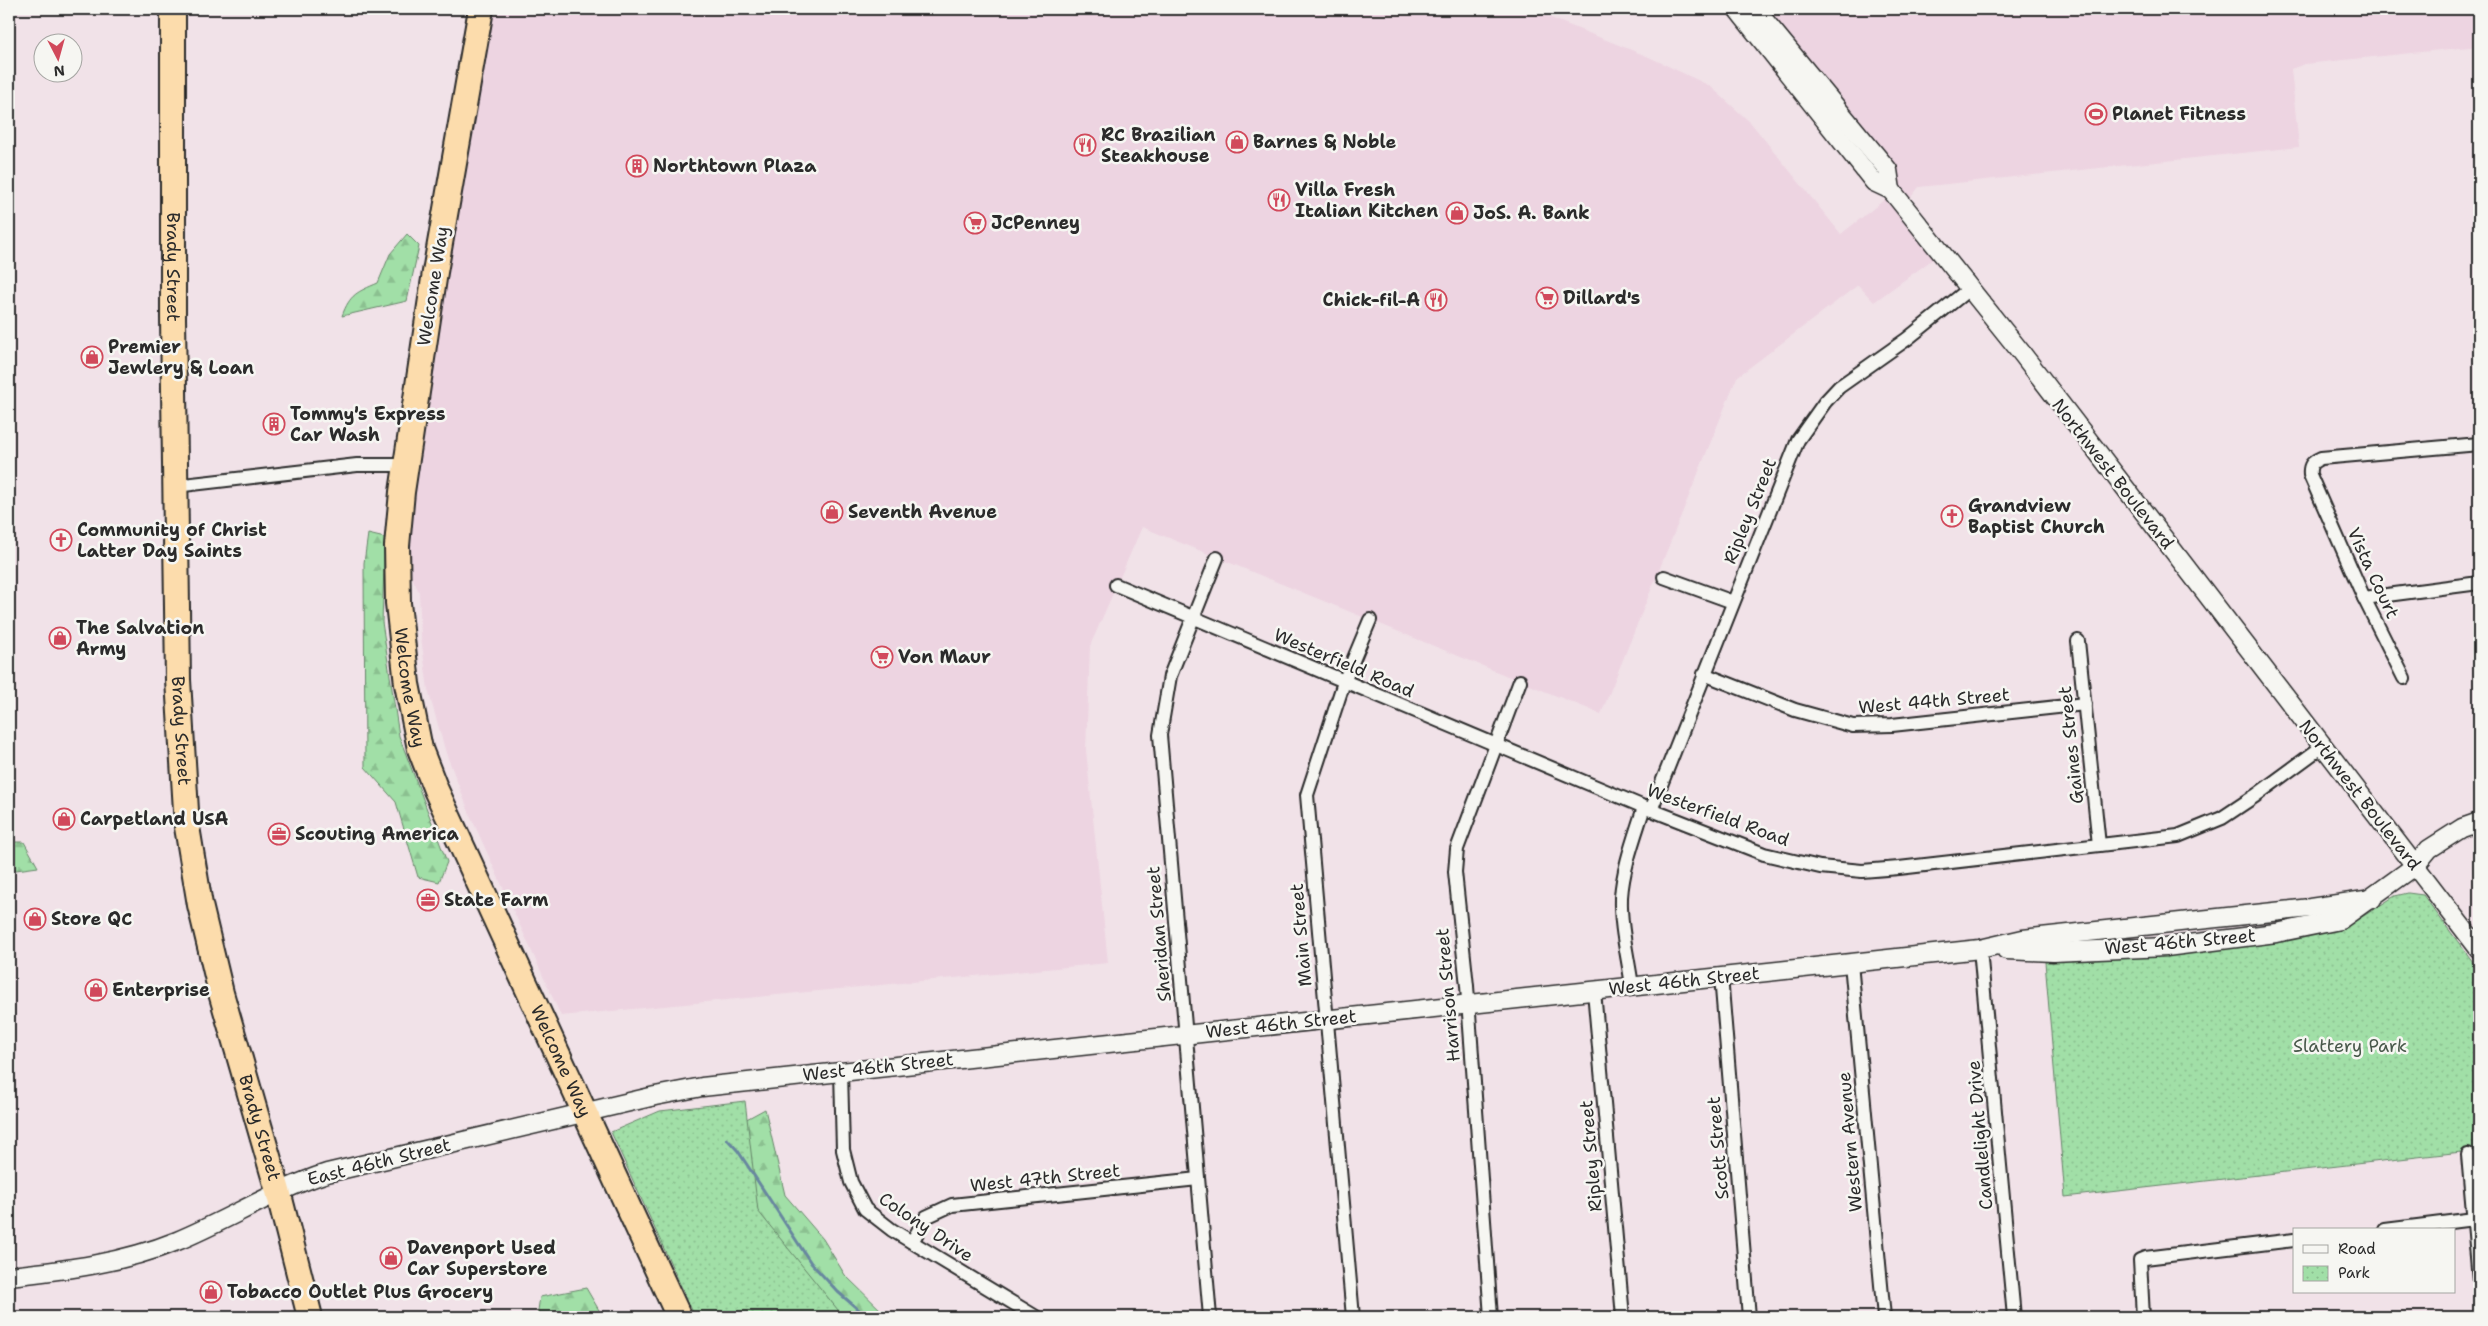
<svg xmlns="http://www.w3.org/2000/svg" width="2488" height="1326" font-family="'Shantell Sans',sans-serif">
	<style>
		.built { fill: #edd4e1 }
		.forest { fill: url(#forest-firs); stroke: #668569 }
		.park { fill: url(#park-dots); stroke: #668569 }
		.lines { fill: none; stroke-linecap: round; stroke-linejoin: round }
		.stream { stroke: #67879f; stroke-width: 3 }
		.street-casing { stroke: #2b2b2b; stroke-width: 16 }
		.secondary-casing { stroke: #2b2b2b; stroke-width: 21 }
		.highway-casing { stroke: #2b2b2b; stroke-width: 28 }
		.street { stroke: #f6f6f2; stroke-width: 12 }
		.secondary { stroke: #f6f6f2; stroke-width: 18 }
		.highway { stroke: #fcdcac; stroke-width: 24 }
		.labels { text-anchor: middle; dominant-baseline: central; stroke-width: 5; stroke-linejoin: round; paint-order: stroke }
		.poi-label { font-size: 18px; font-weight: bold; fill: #2b2b2b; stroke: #f6f6f2; text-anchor: start }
		.street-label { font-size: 18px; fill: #2b2b2b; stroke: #f6f6f2 }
		.park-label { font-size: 18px; fill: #48584a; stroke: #f6f6f2 }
	</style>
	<defs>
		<pattern id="forest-firs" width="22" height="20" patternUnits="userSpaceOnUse" patternTransform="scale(1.25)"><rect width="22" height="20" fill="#a1dfa7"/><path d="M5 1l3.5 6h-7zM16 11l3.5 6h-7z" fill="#8bc090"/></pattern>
		<pattern id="park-dots" width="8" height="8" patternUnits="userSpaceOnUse" patternTransform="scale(1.25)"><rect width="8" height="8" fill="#a1dfa7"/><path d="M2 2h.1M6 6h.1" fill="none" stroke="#8bc090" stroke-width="1.8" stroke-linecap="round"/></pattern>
	</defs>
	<rect width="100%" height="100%" fill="#f1e2e8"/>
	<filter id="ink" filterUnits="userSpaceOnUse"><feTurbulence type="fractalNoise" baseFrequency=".02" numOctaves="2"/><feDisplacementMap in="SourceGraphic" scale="10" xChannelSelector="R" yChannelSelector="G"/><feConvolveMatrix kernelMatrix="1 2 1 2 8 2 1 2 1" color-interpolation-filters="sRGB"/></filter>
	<g filter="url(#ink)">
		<polygon class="built" points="481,9 1528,9 1649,57 1710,86 1751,123 1841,234 1893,193 1742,9 2479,9 2479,46 2305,64 2291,69 2299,147 1919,187 1903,207 1940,254 1874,302 1858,285 1737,377 1601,714 1142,527 1090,646 1086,750 1108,963 561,1016 471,817 446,753 428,690 421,637 419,592 397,546"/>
		<g class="forest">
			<path d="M407,234L419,246L407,301L342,316C350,294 357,292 378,283L390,254Z"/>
			<polygon points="368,534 385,538 382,622 399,736 447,862 439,882 418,877 396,802 365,767 364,563"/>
			<polygon points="9,842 24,842 38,867 9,871"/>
			<polygon points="765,1109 785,1195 823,1239 845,1275 888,1317 813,1317 697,1146"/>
			<polygon points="586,1288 603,1317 537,1317 540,1297"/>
		</g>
		<g class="park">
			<polygon points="2408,893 2423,895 2479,970 2479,1150 2065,1197 2045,962 2228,946 2346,927 2395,896"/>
			<polygon points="745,1101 758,1211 838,1310 850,1317 695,1317 611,1132 660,1111"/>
		</g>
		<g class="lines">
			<polyline class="stream" points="727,1139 738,1151 811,1263 838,1292 867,1317"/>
			<g class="street-casing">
				<g id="street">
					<polyline points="175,486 357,465 406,465"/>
					<polyline points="1664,577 1733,602"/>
					<polyline points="1116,585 1644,807 1764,854 1820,867 1862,871 1899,868 2178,836 2222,818 2255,796 2323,746"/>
					<polyline points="2364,598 2479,583"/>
					<polyline points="2078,641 2099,845"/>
					<polyline points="1704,674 1795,710 1853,726 1892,725 2085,704"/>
					<path d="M2404,678L2364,598L2310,475C2309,465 2312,462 2321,458L2479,444"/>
					<polyline points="1651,810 1798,440 1825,402 1839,387 1907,339 1969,289"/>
					<polyline points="1980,949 2014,1317"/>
					<polyline points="1851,963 1884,1317"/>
					<polyline points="1721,976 1749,1317"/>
					<path d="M1632,986C1628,957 1620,927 1621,897C1623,867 1635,836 1644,807"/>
					<polyline points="1594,991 1623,1317"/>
					<polyline points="841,1071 843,1150 851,1182 865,1209 892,1230 1036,1317"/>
					<polyline points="2468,1155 2479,1280"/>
					<polyline points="2385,1230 2474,1219"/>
					<polyline points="912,1242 926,1217 952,1205 1198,1179"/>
					<polyline points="1210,1317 1160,735 1170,676 1217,558"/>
					<polyline points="1353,1317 1307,795 1344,682 1370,620"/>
					<polyline points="1491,1317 1467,986 1455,872 1457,849 1520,681"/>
					<polyline points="2143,1317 2140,1260 2145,1258 2294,1240"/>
				</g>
			</g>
			<g class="secondary-casing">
				<g id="secondary">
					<polyline points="1737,9 1874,182 1891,190 2020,351 2479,949"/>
					<polyline points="1755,9 1888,170 1891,190"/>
					<polyline points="2006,950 2053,952 2166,947 2276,933 2340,920 2415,866 2429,849 2462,828 2479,822"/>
					<path d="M9,1276C66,1270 123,1263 177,1241C228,1220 274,1190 327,1173L655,1096L702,1087L1980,949L2023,939L2310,908L2372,899"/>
				</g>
			</g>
			<g class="highway-casing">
				<g id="highway">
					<path id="s1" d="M173,9V318L178,680L187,827L200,905L221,993L278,1191L310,1317"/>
					<path id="s2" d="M481,9L435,272L402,492L397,546L398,603L407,684L420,749L436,790L679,1317"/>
				</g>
			</g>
			<use href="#street" class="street"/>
			<use href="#secondary" class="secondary"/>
			<use href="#highway" class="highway"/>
		</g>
	</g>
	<defs>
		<g id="stadium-ring" transform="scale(1.125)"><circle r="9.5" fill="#f6f6f2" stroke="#d1495b" stroke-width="1.5"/><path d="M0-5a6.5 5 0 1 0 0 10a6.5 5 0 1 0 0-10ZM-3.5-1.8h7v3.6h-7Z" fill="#d1495b"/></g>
		<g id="shop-ring" transform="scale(1.125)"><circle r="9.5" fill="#f6f6f2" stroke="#d1495b" stroke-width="1.5"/><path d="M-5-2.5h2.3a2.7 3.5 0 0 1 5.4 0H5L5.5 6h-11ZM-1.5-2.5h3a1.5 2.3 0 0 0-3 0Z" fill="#d1495b"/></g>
		<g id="restaurant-ring" transform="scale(1.125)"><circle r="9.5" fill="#f6f6f2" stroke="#d1495b" stroke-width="1.5"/><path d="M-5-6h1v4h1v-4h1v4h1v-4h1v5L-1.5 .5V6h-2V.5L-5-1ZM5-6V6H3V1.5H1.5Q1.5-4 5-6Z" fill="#d1495b"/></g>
		<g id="building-ring" transform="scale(1.125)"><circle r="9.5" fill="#f6f6f2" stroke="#d1495b" stroke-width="1.5"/><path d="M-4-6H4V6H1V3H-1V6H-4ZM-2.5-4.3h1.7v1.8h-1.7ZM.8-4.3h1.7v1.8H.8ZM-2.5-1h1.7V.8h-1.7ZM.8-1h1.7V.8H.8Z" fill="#d1495b"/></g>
		<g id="supermarket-ring" transform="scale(1.125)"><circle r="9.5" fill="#f6f6f2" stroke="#d1495b" stroke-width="1.5"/><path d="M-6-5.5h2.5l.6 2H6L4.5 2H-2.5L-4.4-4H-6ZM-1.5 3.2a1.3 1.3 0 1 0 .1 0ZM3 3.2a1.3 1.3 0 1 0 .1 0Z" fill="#d1495b"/></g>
		<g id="church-ring" transform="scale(1.125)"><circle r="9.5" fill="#f6f6f2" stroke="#d1495b" stroke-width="1.5"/><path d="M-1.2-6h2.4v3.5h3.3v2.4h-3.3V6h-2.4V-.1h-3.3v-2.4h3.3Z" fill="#d1495b"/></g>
		<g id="office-ring" transform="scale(1.125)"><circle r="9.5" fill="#f6f6f2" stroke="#d1495b" stroke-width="1.5"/><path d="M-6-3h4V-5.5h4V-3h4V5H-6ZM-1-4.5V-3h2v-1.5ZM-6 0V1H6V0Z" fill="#d1495b"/></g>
	</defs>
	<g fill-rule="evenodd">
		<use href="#stadium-ring" x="2096" y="114"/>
		<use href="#shop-ring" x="1237" y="142"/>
		<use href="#restaurant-ring" x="1085" y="145"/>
		<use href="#building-ring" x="637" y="166"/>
		<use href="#restaurant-ring" x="1279" y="200"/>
		<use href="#shop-ring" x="1457" y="213"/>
		<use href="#supermarket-ring" x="975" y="223"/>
		<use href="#supermarket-ring" x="1547" y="298"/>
		<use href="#restaurant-ring" x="1436" y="300"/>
		<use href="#shop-ring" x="92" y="357"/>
		<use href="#building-ring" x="274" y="424"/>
		<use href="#shop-ring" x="832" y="512"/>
		<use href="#church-ring" x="1952" y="516"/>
		<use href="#church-ring" x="61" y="540"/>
		<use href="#shop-ring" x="60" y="638"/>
		<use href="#supermarket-ring" x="882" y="657"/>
		<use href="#shop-ring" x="64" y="819"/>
		<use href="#office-ring" x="279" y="834"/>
		<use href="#office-ring" x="428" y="900"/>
		<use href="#shop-ring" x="35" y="919"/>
		<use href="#shop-ring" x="96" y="990"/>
		<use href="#shop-ring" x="391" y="1258"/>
		<use href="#shop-ring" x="211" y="1292"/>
	</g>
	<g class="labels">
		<g class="poi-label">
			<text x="2112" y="114">Planet Fitness</text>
			<text x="1101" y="135">RC Brazilian<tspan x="1101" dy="21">Steakhouse</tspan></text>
			<text x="1253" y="142">Barnes &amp; Noble</text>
			<text x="653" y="166">Northtown Plaza</text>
			<text x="1295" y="190">Villa Fresh<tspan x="1295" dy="21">Italian Kitchen</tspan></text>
			<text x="1473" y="213">JoS. A. Bank</text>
			<text x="991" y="223">JCPenney</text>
			<text x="1563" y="298">Dillard's</text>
			<text x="1420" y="300" text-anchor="end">Chick-fil-A</text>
			<text x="108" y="347">Premier<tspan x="108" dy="21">Jewlery &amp; Loan</tspan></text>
			<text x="290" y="414">Tommy's Express<tspan x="290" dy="21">Car Wash</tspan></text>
			<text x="1968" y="506">Grandview<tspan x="1968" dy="21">Baptist Church</tspan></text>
			<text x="848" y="512">Seventh Avenue</text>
			<text x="77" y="530">Community of Christ<tspan x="77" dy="21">Latter Day Saints</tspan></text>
			<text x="76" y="628">The Salvation<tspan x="76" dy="21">Army</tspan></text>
			<text x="898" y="657">Von Maur</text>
			<text x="80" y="819">Carpetland USA</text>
			<text x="295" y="834">Scouting America</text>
			<text x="444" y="900">State Farm</text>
			<text x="51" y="919">Store QC</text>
			<text x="112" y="990">Enterprise</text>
			<text x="407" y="1248">Davenport Used<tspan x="407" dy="21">Car Superstore</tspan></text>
			<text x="227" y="1292">Tobacco Outlet Plus Grocery</text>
		</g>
		<g class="street-label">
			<text stroke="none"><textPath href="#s1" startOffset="258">Brady Street</textPath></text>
			<text transform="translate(433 286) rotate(-81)">Welcome Way</text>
			<text transform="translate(2113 474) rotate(52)">Northwest Boulevard</text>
			<text transform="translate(1750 511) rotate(-68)">Ripley Street</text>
			<text transform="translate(2373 573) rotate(65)">Vista Court</text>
			<text transform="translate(1344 663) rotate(23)">Westerfield Road</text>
			<text stroke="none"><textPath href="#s2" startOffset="686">Welcome Way</textPath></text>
			<text transform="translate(1934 701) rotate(-5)">West 44th Street</text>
			<text stroke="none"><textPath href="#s1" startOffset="722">Brady Street</textPath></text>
			<text transform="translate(2071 745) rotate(-96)">Gaines Street</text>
			<text transform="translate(2360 795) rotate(52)">Northwest Boulevard</text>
			<text transform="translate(1718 815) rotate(20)">Westerfield Road</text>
			<text transform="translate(1159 934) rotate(-95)">Sheridan Street</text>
			<text transform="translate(1301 935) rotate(-95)">Main Street</text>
			<text transform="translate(2180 942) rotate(-5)">West 46th Street</text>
			<text transform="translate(1684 981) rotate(-6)">West 46th Street</text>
			<text transform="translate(1448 995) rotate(-95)">Harrison Street</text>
			<text transform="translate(1281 1024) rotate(-6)">West 46th Street</text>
			<text stroke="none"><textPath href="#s2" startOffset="1091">Welcome Way</textPath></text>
			<text transform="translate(878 1067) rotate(-6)">West 46th Street</text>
			<text stroke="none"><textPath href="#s1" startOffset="1128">Brady Street</textPath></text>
			<text transform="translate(1980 1135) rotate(-95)">Candlelight Drive</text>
			<text transform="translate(1850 1142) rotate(-95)">Western Avenue</text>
			<text transform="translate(1718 1148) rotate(-95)">Scott Street</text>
			<text transform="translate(1591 1156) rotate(-95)">Ripley Street</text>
			<text transform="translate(379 1162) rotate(-14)">East 46th Street</text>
			<text transform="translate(1045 1178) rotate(-6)">West 47th Street</text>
			<text transform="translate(926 1227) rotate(34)">Colony Drive</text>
		</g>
		<g class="park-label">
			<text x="2350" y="1046">Slattery Park</text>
		</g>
	</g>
	<rect width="2488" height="1326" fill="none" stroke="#f6f6f2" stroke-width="30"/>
	<rect x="15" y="15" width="2458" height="1296" fill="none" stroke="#2b2b2b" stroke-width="2" filter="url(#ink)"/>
	<rect x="2293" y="1228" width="162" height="65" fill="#f6f6f2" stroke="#a5a5a2"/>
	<rect x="2303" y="1245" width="25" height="8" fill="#f6f6f2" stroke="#a5a5a2"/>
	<text x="2338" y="1254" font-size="15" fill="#2b2b2b">Road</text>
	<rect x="2303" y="1266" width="25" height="15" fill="url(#park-dots)" stroke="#a5a5a2"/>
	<text x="2338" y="1278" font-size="15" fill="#2b2b2b">Park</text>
	<g transform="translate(58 58) rotate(174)"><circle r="24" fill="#f6f6f2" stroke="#a5a5a2"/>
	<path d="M0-4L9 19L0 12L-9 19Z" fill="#d1495b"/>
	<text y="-8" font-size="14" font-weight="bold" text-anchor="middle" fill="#2b2b2b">N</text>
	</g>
</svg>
